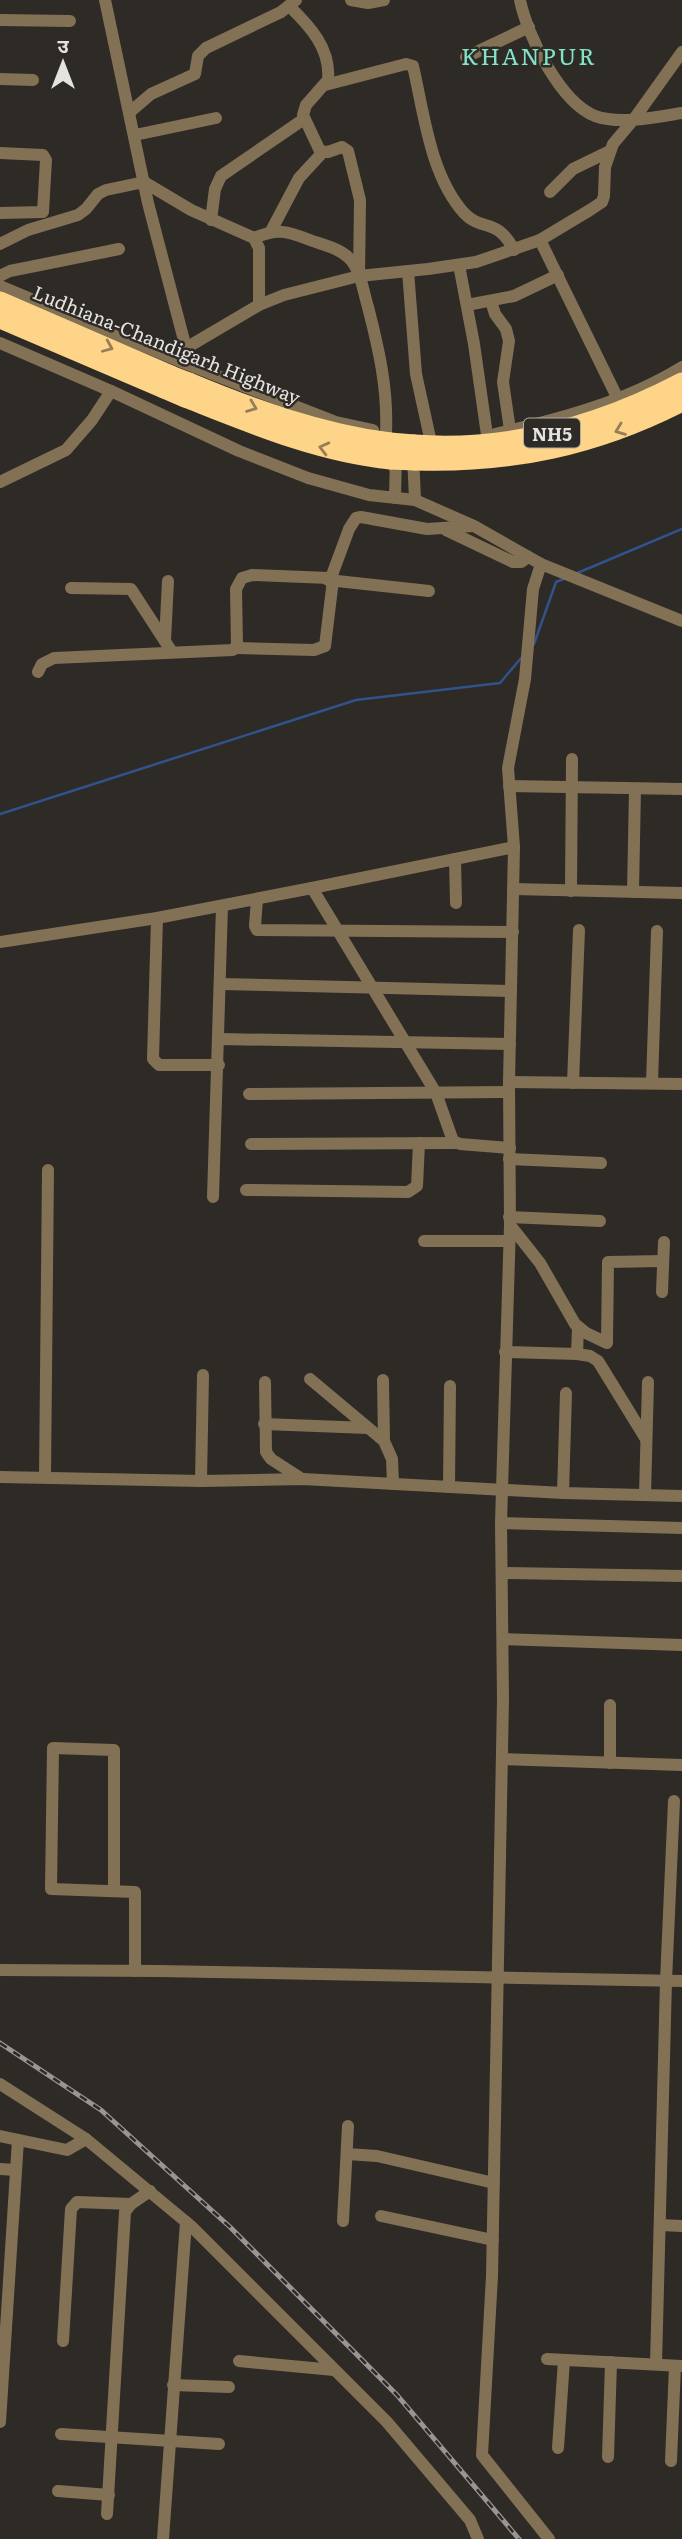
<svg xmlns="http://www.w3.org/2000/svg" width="682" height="2539" font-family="Literata,'Noto Sans Devanagari',serif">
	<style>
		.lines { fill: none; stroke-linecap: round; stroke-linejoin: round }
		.stream { stroke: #30538d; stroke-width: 2.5 }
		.minor { stroke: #827154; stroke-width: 12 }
		.highway { stroke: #fed489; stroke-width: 19 }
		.rail-casing { stroke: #989592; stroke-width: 5 }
		.rail { stroke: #2e2a26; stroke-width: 2.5; stroke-dasharray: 8; stroke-linecap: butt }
		.highway-bridge { stroke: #fed489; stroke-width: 19 }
		.oneway { stroke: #967f58 }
		.labels { text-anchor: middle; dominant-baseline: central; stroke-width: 5; stroke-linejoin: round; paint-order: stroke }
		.shield { fill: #2e2a26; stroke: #aeaca8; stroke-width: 2 }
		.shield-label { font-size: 18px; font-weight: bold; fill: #e5e3e0 }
		.street-label { font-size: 19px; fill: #e5e3e0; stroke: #2e2a26 }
		.quarter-label { font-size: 23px; letter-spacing: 2px; fill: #82e3c8; stroke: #2e2a26 }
	</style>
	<rect width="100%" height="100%" fill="#2e2a26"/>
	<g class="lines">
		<g class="stream">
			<polyline points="575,574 682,529"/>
			<polyline points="534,644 556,582 566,578"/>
			<polyline points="0,814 356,700 500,683 522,657"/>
		</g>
		<g class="minor">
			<polyline points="105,0 148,203 186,348 185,354"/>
			<polyline points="351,0 368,3 384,0"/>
			<path d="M520,0C527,35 560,102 595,116C620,125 657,117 682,113"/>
			<path d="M289,6C310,26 331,49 328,80L306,105L303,115L320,151L328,152L342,147L348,151L360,200L359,276"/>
			<polyline points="0,20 70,21"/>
			<polyline points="466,57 529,27"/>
			<polyline points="0,79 33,80"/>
			<path d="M325,85L406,64L413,66C424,113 430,175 464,213C483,233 496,216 514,250"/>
			<polyline points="130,112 151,94 195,74 198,56 206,48 281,12 296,0"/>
			<polyline points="135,135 216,118"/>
			<polyline points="0,153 43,155 46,160 43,212 0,213"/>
			<polyline points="550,192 573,169 608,152"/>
			<polyline points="211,220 215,189 221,176 304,119"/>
			<polyline points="271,231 299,178 323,152"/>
			<path d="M254,238C278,228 287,231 310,240C323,245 339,248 349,258C361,270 363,291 368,307C379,350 388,389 386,433"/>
			<polyline points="540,240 618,399"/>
			<polyline points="0,244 28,230 78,215 86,209 98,194 106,190 144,182 191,210 254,238 259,248 259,305"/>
			<polyline points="459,265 474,344 487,435"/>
			<polyline points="408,271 416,374 430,438"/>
			<polyline points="0,276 10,271 119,249"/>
			<polyline points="0,286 184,363 336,422 373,430"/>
			<polyline points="491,301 495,314 506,329 509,341 503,382 510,430"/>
			<polyline points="467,305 514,296 558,275"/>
			<polyline points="0,343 111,391 239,451 308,478 369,495 415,500 474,526 541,564 682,621"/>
			<polyline points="186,348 259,305 284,295 359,276 428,269 476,262 540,240 590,210 602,202 604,196 605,167 613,144 634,119 682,52"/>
			<path d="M495,434C560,419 625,402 682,367"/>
			<polyline points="413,454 415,500"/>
			<polyline points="0,482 66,450 92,420 111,391"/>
			<polyline points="395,498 396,453"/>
			<polyline points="446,530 513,562 521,562 528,557"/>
			<polyline points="541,564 533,589 525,679 508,768 514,847 509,1082 510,1225 501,1523 503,1699 492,2276 482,2455 549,2539"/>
			<polyline points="328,580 429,591"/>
			<polyline points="71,588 131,589 172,652"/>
			<polyline points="165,641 168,581"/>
			<polyline points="236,648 314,650 325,646 333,580"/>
			<polyline points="38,672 42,664 54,658 233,650 237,645 236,589 242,578 252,575 329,578 332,575 349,529 356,518 361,517 427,529 473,526"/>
			<polyline points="509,786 682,789"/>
			<polyline points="455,859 456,903"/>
			<polyline points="513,889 682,893"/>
			<polyline points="571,891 572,759"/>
			<polyline points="633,892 635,789"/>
			<polyline points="257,899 255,926 257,930 513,932"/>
			<polyline points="157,918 153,1059 159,1065 219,1065"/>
			<polyline points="0,942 157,918 312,888"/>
			<polyline points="220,984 511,991"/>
			<polyline points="219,1039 510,1044"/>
			<polyline points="509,1082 682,1084"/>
			<polyline points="573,1083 579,930"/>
			<polyline points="652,1083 657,931"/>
			<polyline points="249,1094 509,1092"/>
			<polyline points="251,1144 456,1143"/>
			<polyline points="510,1148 460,1144 453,1141 436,1093 312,888 514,847"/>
			<polyline points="509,1159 601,1163"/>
			<polyline points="246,1190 408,1192 417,1186 419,1143"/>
			<polyline points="213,1197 222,906"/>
			<polyline points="509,1217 600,1221"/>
			<polyline points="510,1225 540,1263 575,1324 586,1333 607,1343 608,1262 663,1261"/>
			<polyline points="424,1241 509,1241"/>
			<polyline points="662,1292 664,1242"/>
			<polyline points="505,1352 577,1354 578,1327"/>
			<polyline points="577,1354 590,1356 598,1361 646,1439"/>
			<polyline points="310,1379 384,1441 392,1459 393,1484"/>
			<polyline points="383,1380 384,1441"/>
			<polyline points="265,1382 266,1452 271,1459 302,1479"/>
			<polyline points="264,1424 368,1428"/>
			<polyline points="0,1477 201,1481 303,1479 563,1493 682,1496"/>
			<polyline points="45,1477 48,1170"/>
			<polyline points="201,1481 203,1375"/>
			<polyline points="449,1487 450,1386"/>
			<polyline points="563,1493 566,1393"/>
			<polyline points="645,1495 648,1382"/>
			<polyline points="501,1523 682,1528"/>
			<polyline points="502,1573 682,1576"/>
			<polyline points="503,1639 682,1645"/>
			<polyline points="502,1759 682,1765"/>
			<polyline points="610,1763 610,1705"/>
			<polyline points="114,1891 114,1750 53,1748 51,1889 135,1892 135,1971"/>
			<polyline points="0,1970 159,1971 682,1981"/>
			<polyline points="0,2084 86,2139 191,2226 387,2422 470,2520 478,2539"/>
			<polyline points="0,2136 67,2150 86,2139"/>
			<polyline points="347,2154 377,2156 494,2183"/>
			<polyline points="0,2169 16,2170"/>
			<polyline points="381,2216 493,2240"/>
			<polyline points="343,2221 348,2126"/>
			<polyline points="660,2225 682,2226"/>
			<polyline points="63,2341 71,2209 77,2202 131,2204"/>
			<polyline points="547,2359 682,2366"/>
			<polyline points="239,2361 334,2370"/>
			<polyline points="656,2364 666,1981 674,1801"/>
			<polyline points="173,2385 229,2387"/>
			<polyline points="0,2422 18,2140"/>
			<polyline points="61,2434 219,2444"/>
			<polyline points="558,2448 564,2360"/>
			<polyline points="608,2457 611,2362"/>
			<polyline points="671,2461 675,2366"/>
			<polyline points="58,2491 109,2495"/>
			<polyline points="107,2514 125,2212 131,2204 150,2191"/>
			<polyline points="163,2539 186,2222"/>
		</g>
		<g class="highway">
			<polyline points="0,301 171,375"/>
			<polyline points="0,319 164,389"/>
			<path d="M189,382C254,409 320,433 390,442"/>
			<path d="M185,398C251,424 319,453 391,460"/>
			<path d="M414,444C509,451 598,426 682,382"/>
			<path d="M415,461C511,464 596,446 682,402"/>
		</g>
		<g class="rail-casing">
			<polyline id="rail" points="0,2043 101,2110 230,2227 397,2395 519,2539"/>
		</g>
		<use href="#rail" class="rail"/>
		<g class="highway-bridge">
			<polyline points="171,375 189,382"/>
			<polyline points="164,389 185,398"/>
			<polyline points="390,442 414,444"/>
			<polyline points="391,460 415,461"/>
		</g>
	</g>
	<defs><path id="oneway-chevron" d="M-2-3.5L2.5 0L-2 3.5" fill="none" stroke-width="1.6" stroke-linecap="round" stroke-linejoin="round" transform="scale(1.75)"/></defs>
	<g class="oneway">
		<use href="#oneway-chevron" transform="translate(108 347) rotate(23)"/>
		<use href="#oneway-chevron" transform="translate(252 407) rotate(21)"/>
		<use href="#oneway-chevron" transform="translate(620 430) rotate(159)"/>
		<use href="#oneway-chevron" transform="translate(324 448) rotate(-166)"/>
	</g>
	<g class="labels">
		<rect class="shield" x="524" y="418.5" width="56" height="29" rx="5"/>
		<g class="shield-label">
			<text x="552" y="433">NH5</text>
		</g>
		<g class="street-label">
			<text transform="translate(167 344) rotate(22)">Ludhiana-Chandigarh Highway</text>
		</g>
		<g class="quarter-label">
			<text x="529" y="55">KHANPUR</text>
		</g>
	</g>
	<g transform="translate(63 63)" stroke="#2e2a26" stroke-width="5" paint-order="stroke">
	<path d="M0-5L12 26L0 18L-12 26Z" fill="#e5e3e0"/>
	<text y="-10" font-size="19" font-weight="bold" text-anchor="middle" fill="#e5e3e0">उ</text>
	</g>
</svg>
